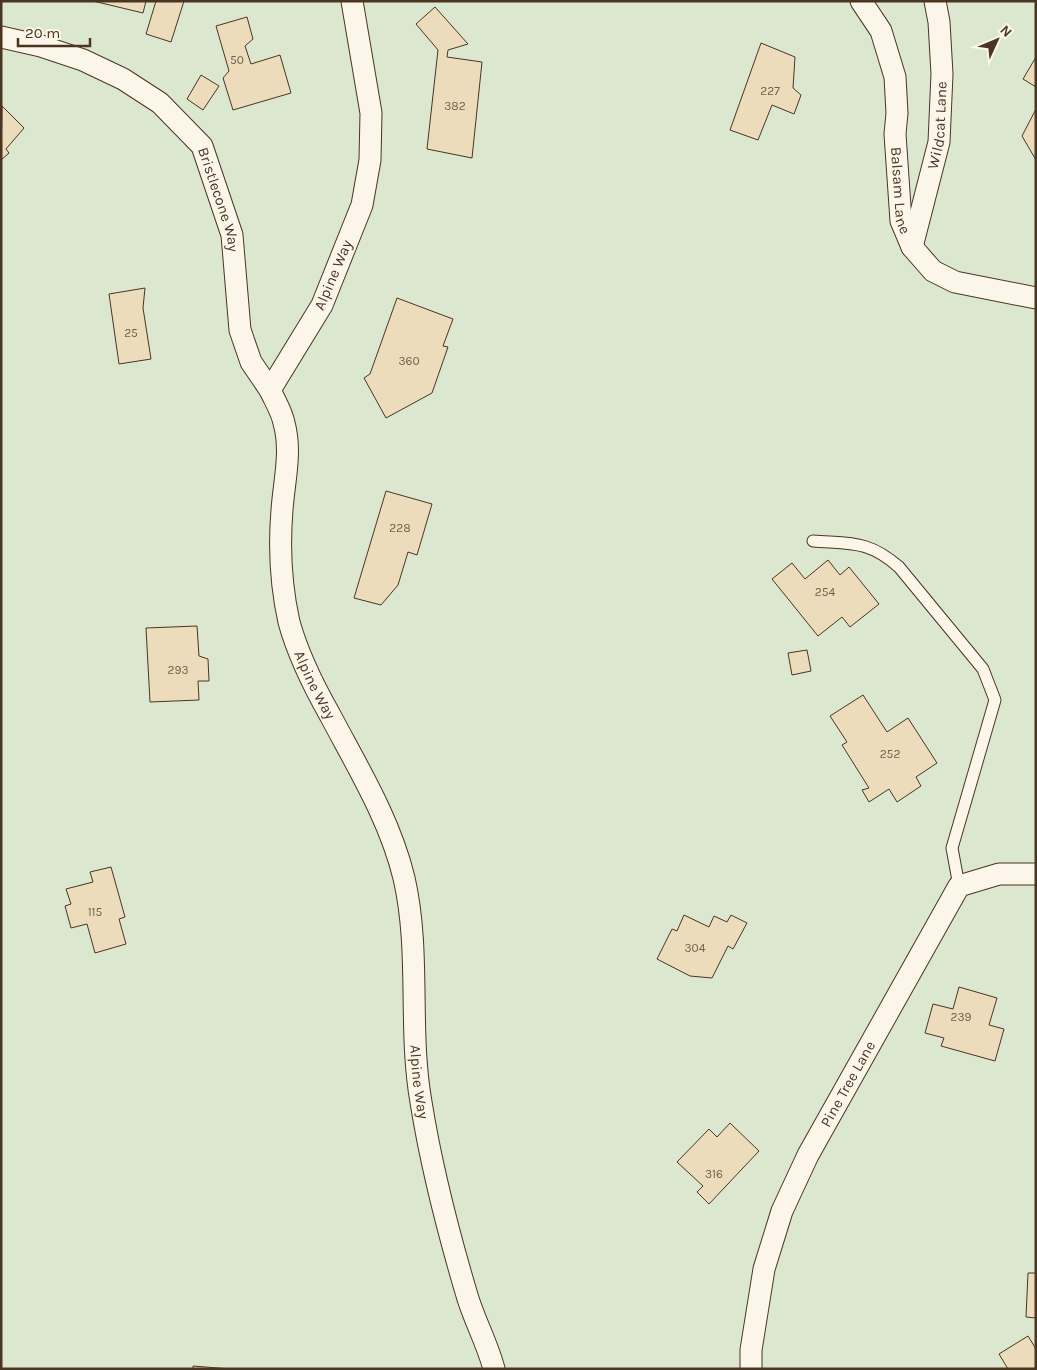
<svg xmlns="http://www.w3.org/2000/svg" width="1037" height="1370" font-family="Karla,sans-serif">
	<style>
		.green { fill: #dce7d0; stroke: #887966 }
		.building { fill: #ecdcbc; stroke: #4a3520 }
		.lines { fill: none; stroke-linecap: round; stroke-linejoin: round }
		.lane-casing { stroke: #4a3520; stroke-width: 13 }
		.street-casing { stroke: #4a3520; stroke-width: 23 }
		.lane { stroke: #fbf6e9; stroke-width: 11 }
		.street { stroke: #fbf6e9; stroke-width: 21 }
		.labels { text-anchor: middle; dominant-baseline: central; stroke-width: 4; stroke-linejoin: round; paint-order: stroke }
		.number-label { font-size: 12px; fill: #725f47 }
		.street-label { font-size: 15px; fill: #4a3520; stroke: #fbf6e9 }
	</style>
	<rect width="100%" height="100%" fill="#fbf6e9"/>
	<rect class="green" x="1" y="1" width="1035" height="1368"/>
	<g class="building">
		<polygon points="93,1 146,1 143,13"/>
		<polygon points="156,1 184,1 171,42 146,34"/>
		<polygon points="435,7 468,44 448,50 447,57 482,62 472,158 427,149 438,50 416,24"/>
		<polygon points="247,17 253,39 245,46 251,64 280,55 291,93 233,110 223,78 229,71 216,26"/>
		<polygon points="761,43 795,57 793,88 801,95 794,114 772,105 758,140 730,130"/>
		<polygon points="1036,57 1036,87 1023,79"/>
		<polygon points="201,75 219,86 203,110 187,99"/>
		<polygon points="2,106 24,128 6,149 9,153 1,160"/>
		<polygon points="1036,109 1036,160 1022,136"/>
		<polygon points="145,288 143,308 151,359 119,364 109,294"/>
		<polygon points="397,298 453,319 443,346 448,347 432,393 386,418 364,378 370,374"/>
		<polygon points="386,491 432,504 417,555 408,552 398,585 381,605 354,598"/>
		<polygon points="828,560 840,575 849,567 879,604 850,627 842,617 818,636 772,579 792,563 805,579"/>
		<polygon points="197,626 199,656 208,659 209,681 198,681 199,700 150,702 146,628"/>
		<polygon points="807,650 811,671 792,675 788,653"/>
		<polygon points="863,695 887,732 908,718 937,763 916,777 921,786 897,802 889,789 869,802 862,790 869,788 842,745 847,742 830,716"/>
		<polygon points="111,867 125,917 119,919 126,944 95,953 87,924 71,928 65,906 71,904 66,889 93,882 90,872"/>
		<polygon points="684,915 709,927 714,916 727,922 731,915 747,923 733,949 728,946 712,978 690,976 657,959 672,929 677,931"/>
		<polygon points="959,987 997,998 989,1025 1004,1029 995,1061 941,1046 944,1038 925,1033 933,1004 953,1009"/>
		<polygon points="730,1123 759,1151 709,1204 697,1192 703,1186 677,1162 709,1129 717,1137"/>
		<polygon points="1028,1273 1036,1273 1036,1318 1026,1317"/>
		<polygon points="1028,1336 1036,1349 1036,1369 1008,1369 999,1354"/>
		<polygon points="193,1366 230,1369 193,1369"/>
	</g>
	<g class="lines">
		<g class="lane-casing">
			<path id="lane" d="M813,541C851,544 868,540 899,567L983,669L995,700L952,848L959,886"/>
		</g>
		<g class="street-casing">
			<g id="street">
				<path id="s1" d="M352,1L371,113L370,160L362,205L322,305L270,390C275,401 282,412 284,423C292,452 284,481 282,510C279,546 281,586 289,622C298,655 313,685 330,715C358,768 390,820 404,878C421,952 408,1028 421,1102C431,1165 448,1231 466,1292C473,1318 487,1342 494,1369"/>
				<path id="s2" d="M861,1L881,31L895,77L897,113L895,134L901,221L912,247L933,271L955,282L1036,298"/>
				<path id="s3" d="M1,37L41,46L83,60L123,79L160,103L202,146L232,235L240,330L251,362L270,390"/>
				<path id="s4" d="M912,247L939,142L942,74L939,22L935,1"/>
				<path id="s5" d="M751,1369V1350L764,1269L782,1211L808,1155L959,886L999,874H1036"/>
			</g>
		</g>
		<use href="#lane" class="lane"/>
		<use href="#street" class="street"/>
	</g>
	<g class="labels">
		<g class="number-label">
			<text x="237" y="60">50</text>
			<text x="770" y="91">227</text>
			<text x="455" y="106">382</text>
			<text x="131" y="333">25</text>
			<text x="409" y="361">360</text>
			<text x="400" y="528">228</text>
			<text x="825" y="592">254</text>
			<text x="178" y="670">293</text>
			<text x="890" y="754">252</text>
			<text x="95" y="912">115</text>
			<text x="695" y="948">304</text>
			<text x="961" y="1017">239</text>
			<text x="714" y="1174">316</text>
		</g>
		<g class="street-label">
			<text stroke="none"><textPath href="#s4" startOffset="125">Wildcat Lane</textPath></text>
			<text stroke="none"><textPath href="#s2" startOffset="198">Balsam Lane</textPath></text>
			<text stroke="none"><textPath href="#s3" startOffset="290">Bristlecone Way</textPath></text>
			<text transform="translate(333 275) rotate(-67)">Alpine Way</text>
			<text stroke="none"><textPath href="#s1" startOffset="718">Alpine Way</textPath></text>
			<text stroke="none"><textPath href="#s1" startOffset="1136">Alpine Way</textPath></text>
			<text stroke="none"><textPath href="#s5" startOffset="305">Pine Tree Lane</textPath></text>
		</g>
	</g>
	<rect width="1037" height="1370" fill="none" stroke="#4a3520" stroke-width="5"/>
	<g transform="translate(997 40) rotate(46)" stroke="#fbf6e9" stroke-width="4" paint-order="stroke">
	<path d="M0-4L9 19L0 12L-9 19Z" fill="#4a3520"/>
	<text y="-8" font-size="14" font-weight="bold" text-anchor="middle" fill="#4a3520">N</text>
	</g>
	<path d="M18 38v8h72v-8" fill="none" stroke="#4a3520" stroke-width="2.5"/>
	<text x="25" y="38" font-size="15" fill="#4a3520" stroke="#fbf6e9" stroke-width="4" paint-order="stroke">20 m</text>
</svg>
